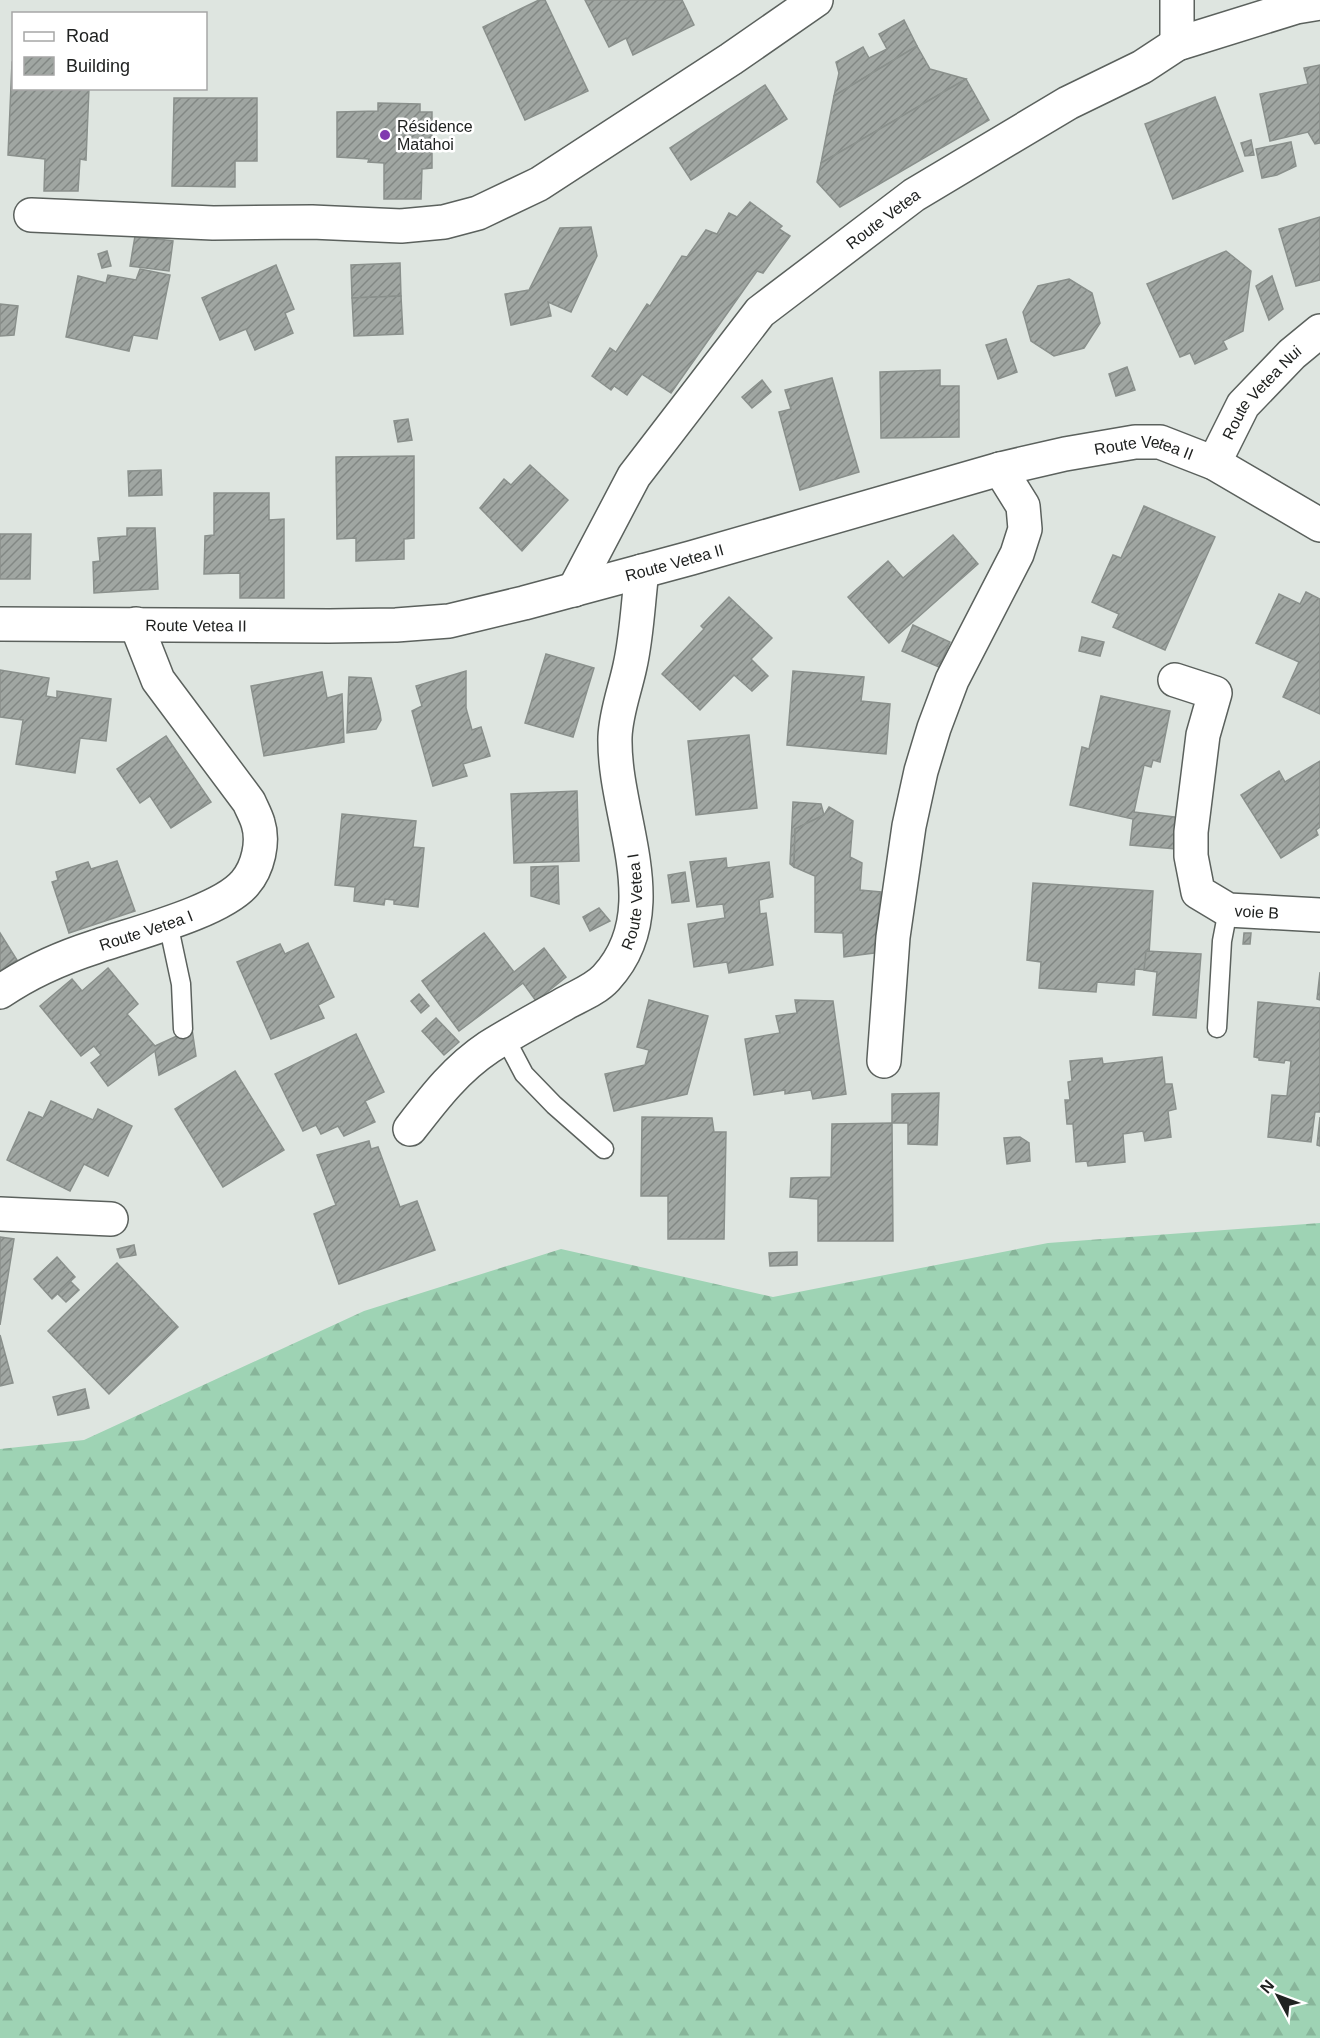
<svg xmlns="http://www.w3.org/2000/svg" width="1320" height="2038" font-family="Helvetica,sans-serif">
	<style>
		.forest { fill: url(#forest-firs) }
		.building { fill: url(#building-hatch); stroke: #8a908c; stroke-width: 1.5 }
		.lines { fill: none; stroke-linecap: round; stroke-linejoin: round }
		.service-casing { stroke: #5b615d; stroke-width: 21 }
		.minor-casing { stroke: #5b615d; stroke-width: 36 }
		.service { stroke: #fff; stroke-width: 18 }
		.minor { stroke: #fff; stroke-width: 33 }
		.poi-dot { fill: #803baf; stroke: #fff; stroke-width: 2 }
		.labels { text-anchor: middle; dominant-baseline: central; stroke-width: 5; stroke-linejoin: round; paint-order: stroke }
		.poi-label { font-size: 16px; fill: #202221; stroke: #fff; text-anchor: start }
		.street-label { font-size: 16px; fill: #202221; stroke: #fff }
	</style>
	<defs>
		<pattern id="forest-firs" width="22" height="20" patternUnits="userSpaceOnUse" patternTransform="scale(1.5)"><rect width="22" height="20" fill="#9ed3b4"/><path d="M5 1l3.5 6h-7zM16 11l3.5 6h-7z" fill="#88b59a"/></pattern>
		<pattern id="building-hatch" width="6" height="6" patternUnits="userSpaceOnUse" patternTransform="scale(1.5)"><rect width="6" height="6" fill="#a0a6a2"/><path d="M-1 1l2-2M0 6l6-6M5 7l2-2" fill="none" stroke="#828784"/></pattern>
	</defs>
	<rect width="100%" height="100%" fill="#dee5e0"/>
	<polygon class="forest" points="1320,1223 1320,2038 0,2038 0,1449 84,1440 364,1311 561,1249 773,1297 1048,1243"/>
	<g class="building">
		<polygon points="539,0 545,0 588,91 525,120 483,27"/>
		<polygon points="585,0 682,0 694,25 633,55 626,38 609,47"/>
		<polygon points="904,20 917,46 834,96 839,73 836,62 863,47 869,58 887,49 879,34"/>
		<polygon points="917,46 930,69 966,79 821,163 834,96"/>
		<polygon points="12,62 14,62 14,88 89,88 86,160 80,159 78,191 44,191 45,159 8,155"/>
		<polygon points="1320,65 1320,143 1315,144 1308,132 1270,141 1260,94 1308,84 1304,68"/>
		<polygon points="966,79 989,120 840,207 817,182 821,163"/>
		<polygon points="765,85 787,119 691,180 670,148"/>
		<polygon points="1215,97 1243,171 1173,199 1145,124"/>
		<polygon points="174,98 257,98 257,161 235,161 235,187 172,186"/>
		<polygon points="378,103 420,104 420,112 432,112 432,168 422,169 421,199 384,199 384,163 368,162 369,159 337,157 337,112 378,111"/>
		<polygon points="1251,140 1254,155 1245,156 1241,143"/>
		<polygon points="1291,142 1296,166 1277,175 1262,178 1256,149"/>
		<polygon points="750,202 782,226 779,229 790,236 763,273 757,271 671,393 642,374 627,395 614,386 611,390 592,376 610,348 616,352 647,304 650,306 682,256 687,257 706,230 717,234 729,213 737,217"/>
		<polygon points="1320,217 1320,280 1296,286 1279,229"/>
		<polygon points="591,227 597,256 571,312 548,302 551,316 511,325 505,294 529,290 560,228"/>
		<polygon points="135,236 173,241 169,271 130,266"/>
		<polygon points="107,251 111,266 102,268 98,254"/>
		<polygon points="1226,251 1251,271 1243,331 1223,341 1227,349 1195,364 1190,353 1180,357 1147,284"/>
		<polygon points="400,263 401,296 352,298 351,265"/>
		<polygon points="276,265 294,309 285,313 293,333 255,350 246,329 220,340 202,298"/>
		<polygon points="140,269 170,275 157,339 133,335 129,351 66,337 78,276 106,283 108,275 136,280"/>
		<polygon points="1272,276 1283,309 1269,320 1256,286"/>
		<polygon points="1069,279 1092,293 1100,323 1084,348 1054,356 1031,341 1023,312 1038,286"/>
		<polygon points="401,296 403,334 354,336 352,298"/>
		<polygon points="0,304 18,306 14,335 0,336"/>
		<polygon points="1006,339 1017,372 998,379 986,345"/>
		<polygon points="1127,367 1135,390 1116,396 1109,374"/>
		<polygon points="940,370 940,386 959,386 959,437 881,438 880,372"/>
		<polygon points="832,378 859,472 800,490 779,412 791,409 785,390"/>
		<polygon points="762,380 771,392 752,408 742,397"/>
		<polygon points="408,419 412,440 398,442 394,421"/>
		<polygon points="414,456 414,538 404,539 404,559 356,561 356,538 337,539 336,457"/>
		<polygon points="530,465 568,500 522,551 480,508 504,479 511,485"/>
		<polygon points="161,470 162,495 129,496 128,471"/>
		<polygon points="214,493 269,493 269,520 284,519 284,598 240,598 240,573 204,574 205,536 214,535"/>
		<polygon points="1144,506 1215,537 1165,650 1113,627 1119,614 1092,602 1113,555 1121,558"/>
		<polygon points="127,528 155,528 158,589 94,593 93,562 100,561 98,538 127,536"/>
		<polygon points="0,534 31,534 30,579 0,579"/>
		<polygon points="953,535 978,564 889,643 848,597 888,561 903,578"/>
		<polygon points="1306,592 1320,599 1320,714 1283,697 1299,662 1256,643 1279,594 1300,604"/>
		<polygon points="729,597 772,638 751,659 768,676 752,691 734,675 700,710 662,674 704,629 701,626"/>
		<polygon points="913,625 950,642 939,667 902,651"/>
		<polygon points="1082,637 1104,642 1100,656 1079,651"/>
		<polygon points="546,654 594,668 573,737 525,723"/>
		<polygon points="0,670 49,678 46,696 57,698 57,691 111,699 106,741 80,738 75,773 16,764 23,720 0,717"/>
		<polygon points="466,671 466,708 472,730 481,727 490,756 463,764 467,776 433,786 412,711 422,706 416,686"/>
		<polygon points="793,671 864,677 861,701 890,704 886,754 787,745"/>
		<polygon points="322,672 327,698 342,694 344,742 264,756 251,686"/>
		<polygon points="349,677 371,678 380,713 381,720 376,729 347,733"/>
		<polygon points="1101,696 1170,711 1160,762 1153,760 1151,767 1144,765 1134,812 1182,818 1176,849 1130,845 1133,819 1070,805 1082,747 1089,749"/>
		<polygon points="749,735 757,808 696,815 688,741"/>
		<polygon points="166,736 211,802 171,828 150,796 140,803 117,769"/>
		<polygon points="1320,761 1320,827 1316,830 1318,835 1281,858 1241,795 1279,771 1285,782"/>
		<polygon points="577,791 579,861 514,863 511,794"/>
		<polygon points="793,802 821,804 824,815 795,829 794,867 790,864"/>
		<polygon points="829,807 853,821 850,857 862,863 860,890 881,892 874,953 844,957 843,933 815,932 815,876 794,867 795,829 824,815"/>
		<polygon points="342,814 416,821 413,847 424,848 418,907 394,904 394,900 385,899 384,905 354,901 355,887 335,885"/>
		<polygon points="726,858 727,868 769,862 773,897 759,900 760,914 766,913 773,965 729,973 727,962 694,967 688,924 725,918 723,904 697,907 690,862"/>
		<polygon points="117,861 135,911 69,933 52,882 58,880 56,872 88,862 91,869"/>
		<polygon points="558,866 559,904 531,896 531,867"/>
		<polygon points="685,872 689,901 672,903 668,875"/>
		<polygon points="1033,883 1153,891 1148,970 1135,969 1134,985 1097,982 1096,992 1039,988 1041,962 1027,960"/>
		<polygon points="599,908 610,921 590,931 583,917"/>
		<polygon points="0,933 17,960 0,971"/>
		<polygon points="484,933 514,972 544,948 566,977 536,1001 523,983 459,1031 422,981"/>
		<polygon points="1244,933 1251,933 1250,944 1243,944"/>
		<polygon points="308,943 334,997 318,1005 324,1018 271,1039 237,962 280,944 285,954"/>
		<polygon points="1146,951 1201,954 1196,1018 1153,1015 1157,972 1144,970"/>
		<polygon points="108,968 138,1004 127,1014 155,1046 192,1029 196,1056 159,1075 155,1051 108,1086 91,1063 101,1055 94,1046 81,1056 40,1006 72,979 82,991"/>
		<polygon points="1320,972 1320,1000 1317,999"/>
		<polygon points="419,994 429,1006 421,1013 411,1001"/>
		<polygon points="649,1000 708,1016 687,1094 614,1111 605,1074 645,1065 649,1050 637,1047"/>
		<polygon points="795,1000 833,1001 846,1094 813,1099 811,1090 785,1094 785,1090 754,1095 745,1039 780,1033 776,1016 797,1013"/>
		<polygon points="1258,1002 1320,1008 1320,1112 1315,1112 1311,1142 1268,1137 1272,1095 1287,1096 1291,1061 1285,1060 1284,1063 1259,1060 1259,1058 1254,1057"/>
		<polygon points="436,1018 459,1042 444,1055 422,1031"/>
		<polygon points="356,1034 384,1092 365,1101 375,1122 344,1136 338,1126 321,1134 316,1125 303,1131 275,1074"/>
		<polygon points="1162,1057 1165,1084 1172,1084 1176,1109 1168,1111 1171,1137 1145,1141 1143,1131 1123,1134 1125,1162 1088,1166 1087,1161 1076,1162 1073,1124 1067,1124 1065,1100 1070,1100 1068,1082 1072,1081 1070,1061 1102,1058 1103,1064"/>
		<polygon points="235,1071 284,1150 223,1187 175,1109"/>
		<polygon points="939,1093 937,1145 908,1144 908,1123 892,1123 892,1094"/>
		<polygon points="51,1101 93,1120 98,1109 132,1126 108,1176 84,1164 70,1191 7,1160 29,1112 43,1118"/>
		<polygon points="642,1117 712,1118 714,1132 726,1132 724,1239 668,1239 668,1196 641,1196"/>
		<polygon points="1320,1117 1320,1146 1317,1145"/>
		<polygon points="892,1123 893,1241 818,1241 818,1199 790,1197 791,1178 831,1177 832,1124"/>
		<polygon points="1020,1137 1029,1143 1030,1161 1007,1164 1004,1138"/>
		<polygon points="369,1141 371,1149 378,1147 400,1207 417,1201 435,1250 339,1284 314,1214 336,1205 317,1155"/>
		<polygon points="0,1237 14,1239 0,1325"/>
		<polygon points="134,1245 136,1255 120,1258 117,1249"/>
		<polygon points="797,1252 797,1265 770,1266 769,1253"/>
		<polygon points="57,1257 75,1277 52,1299 34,1279"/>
		<polygon points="117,1263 178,1327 109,1394 48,1331"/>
		<polygon points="71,1282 79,1290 66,1302 58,1294"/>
		<polygon points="0,1335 13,1383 0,1386"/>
		<polygon points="85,1389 89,1408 58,1415 53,1397"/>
	</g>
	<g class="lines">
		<g class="service-casing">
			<g id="service">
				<polyline points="168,923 181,984 183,1029"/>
				<polyline points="1217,1028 1222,941 1228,910"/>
				<polyline points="505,1038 524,1074 554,1105 604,1149"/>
			</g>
		</g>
		<g class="minor-casing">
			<g id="minor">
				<polyline points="1177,0 1177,44"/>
				<polyline points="31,215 213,223 312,222 401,226 444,222 478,213 539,184 731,59 816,0"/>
				<path id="s1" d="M1214,463L1243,405L1292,354L1320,331"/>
				<path id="s2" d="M574,590L634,476L760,312L914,195L1068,103L1142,67L1177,44L1296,7L1320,3"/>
				<path id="s3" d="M0,624L329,626L396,625L449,621L524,603L691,558L1000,469L1065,454L1135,442H1160L1214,463L1320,525"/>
				<path id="s4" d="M1175,680L1215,693L1203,735L1191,832V856L1198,892L1228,910L1320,915"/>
				<path id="s5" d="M0,992C29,972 61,958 95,947C131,934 221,912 245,883C258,868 264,842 258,823C256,816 252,809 249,802L158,680L136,624"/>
				<polyline points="884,1061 893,937 909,826 921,771 934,728 952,680 1017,554 1025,529 1023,506 1000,469"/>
				<path id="s6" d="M410,1129C434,1098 456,1069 489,1047C513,1032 539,1018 564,1004C578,996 595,990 606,978C669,910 613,816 615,737C616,712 625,690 630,666C637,635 638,602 642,571"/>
				<polyline points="0,1214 111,1219"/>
			</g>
		</g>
		<use href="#service" class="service"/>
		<use href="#minor" class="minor"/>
	</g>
	<circle class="poi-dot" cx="385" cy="135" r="6"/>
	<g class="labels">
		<g class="poi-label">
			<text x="397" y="126">Résidence<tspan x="397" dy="18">Matahoi</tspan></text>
		</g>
		<g class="street-label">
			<text stroke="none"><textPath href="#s2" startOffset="490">Route Vetea</textPath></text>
			<text stroke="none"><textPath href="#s1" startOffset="86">Route Vetea Nui</textPath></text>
			<text stroke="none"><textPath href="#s3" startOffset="1168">Route Vetea II</textPath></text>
			<text stroke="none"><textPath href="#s3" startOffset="682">Route Vetea II</textPath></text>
			<text stroke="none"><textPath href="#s3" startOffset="196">Route Vetea II</textPath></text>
			<text stroke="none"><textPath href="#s6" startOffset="334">Route Vetea I</textPath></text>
			<text stroke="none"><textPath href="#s4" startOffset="308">voie B</textPath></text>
			<text stroke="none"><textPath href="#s5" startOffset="159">Route Vetea I</textPath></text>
		</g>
	</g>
	<rect x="12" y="12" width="195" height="78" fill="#ffffff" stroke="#a6a7a6" stroke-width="1.5"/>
	<rect x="24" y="32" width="30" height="9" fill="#ffffff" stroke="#a6a7a6" stroke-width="1.5"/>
	<text x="66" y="42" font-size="18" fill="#202221">Road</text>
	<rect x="24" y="57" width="30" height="18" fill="url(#building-hatch)" stroke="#a6a7a6" stroke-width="1.5"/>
	<text x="66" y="72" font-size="18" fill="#202221">Building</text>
	<g transform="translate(1278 1996) rotate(311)" stroke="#ffffff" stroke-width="4.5" paint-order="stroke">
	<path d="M0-4.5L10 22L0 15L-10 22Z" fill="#202221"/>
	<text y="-9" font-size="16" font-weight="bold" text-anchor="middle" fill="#202221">N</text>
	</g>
</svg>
